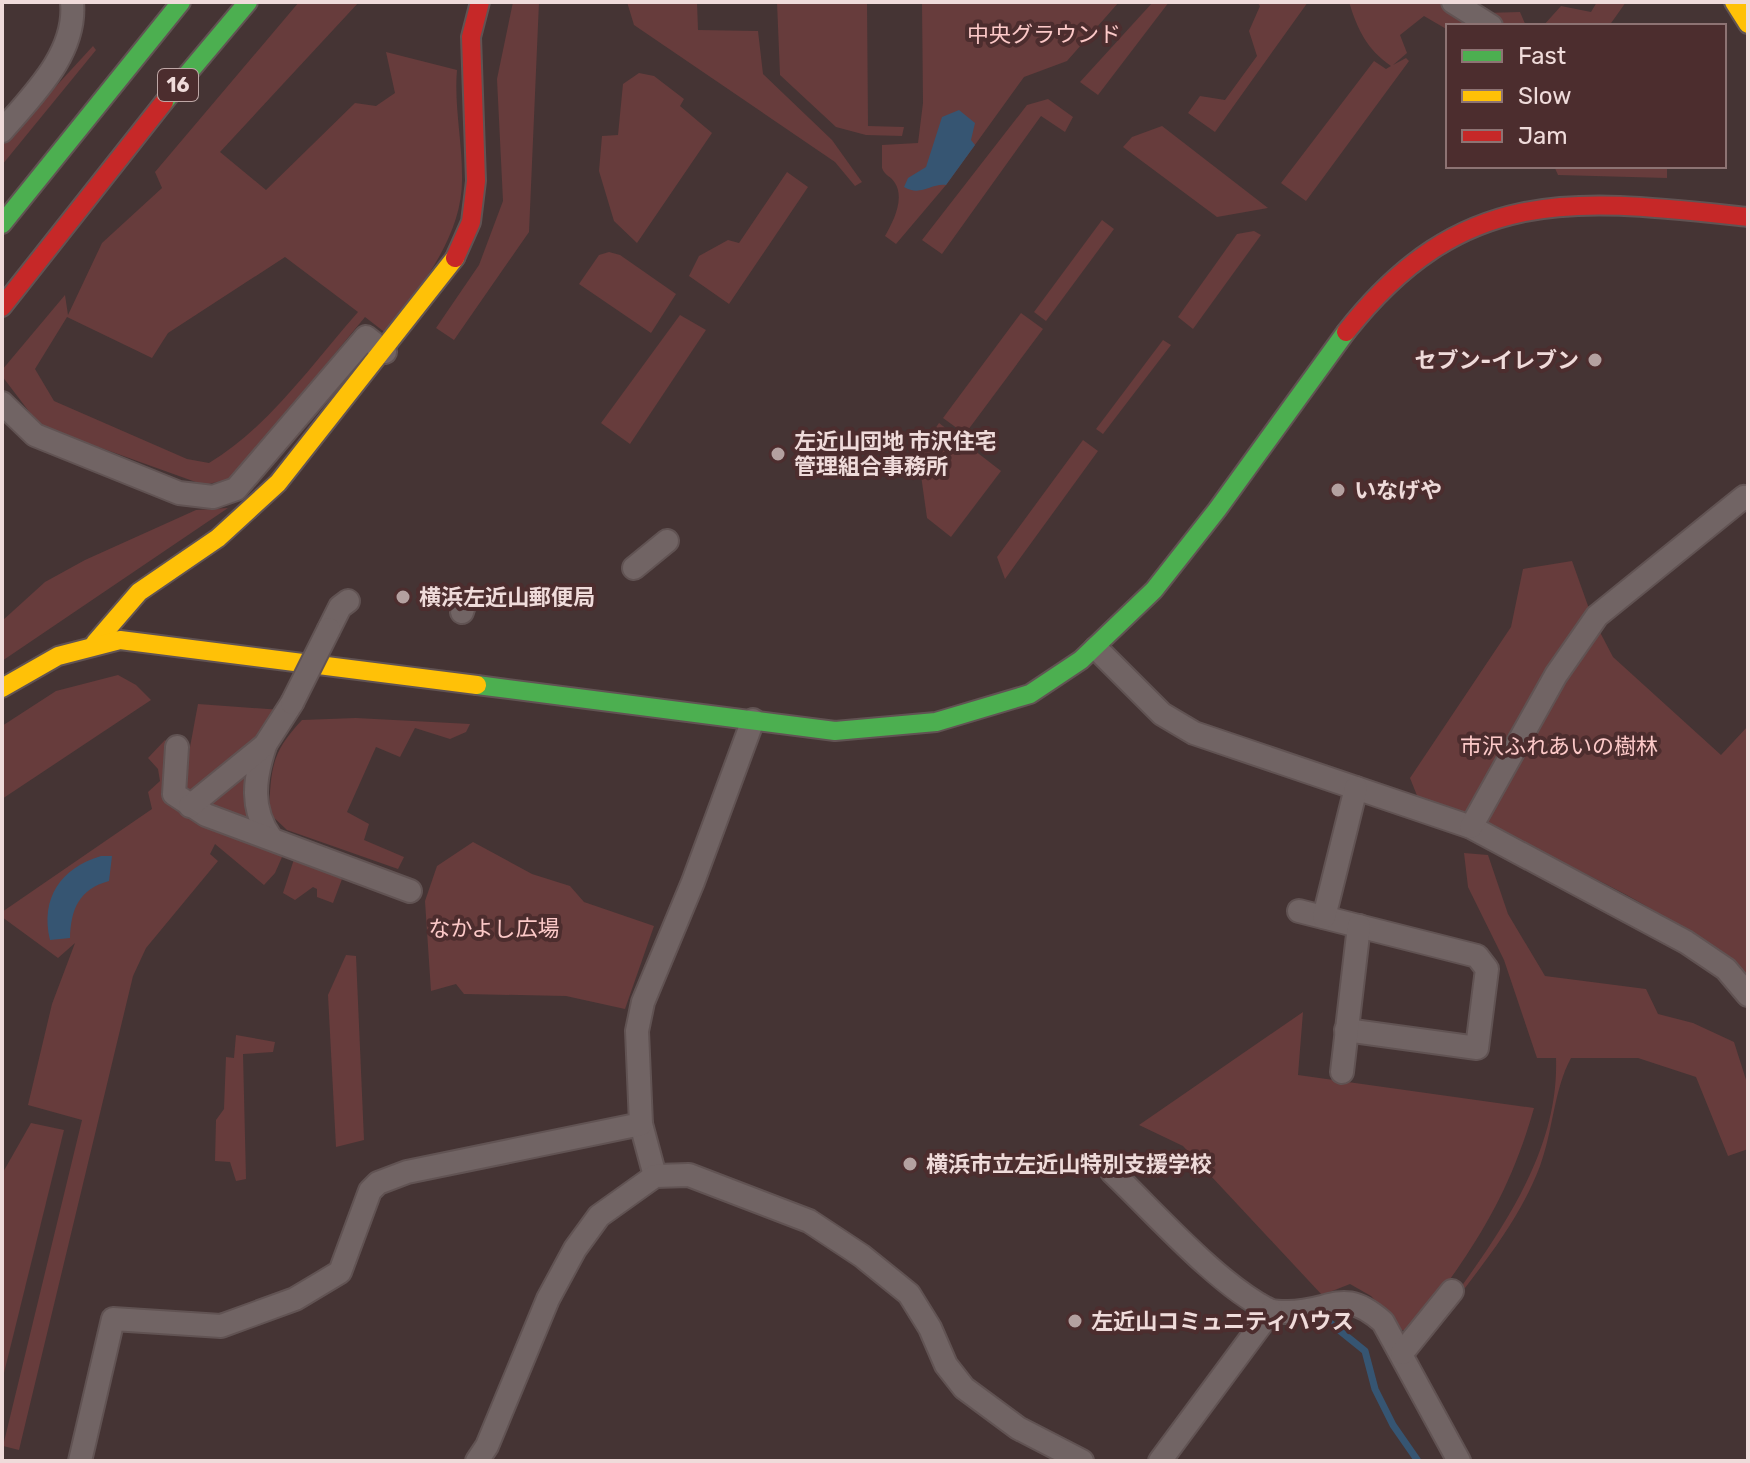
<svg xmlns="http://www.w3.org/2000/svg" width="1750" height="1463" font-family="Rubik,'Noto Sans JP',sans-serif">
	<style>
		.green { fill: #673c3c; fill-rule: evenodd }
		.water { fill: #365572 }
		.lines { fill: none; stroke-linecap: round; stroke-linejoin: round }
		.stream { stroke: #365572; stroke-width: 7 }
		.street-casing { stroke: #615353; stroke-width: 26 }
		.fast-casing { stroke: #615353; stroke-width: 22 }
		.slow-casing { stroke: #615353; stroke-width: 22 }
		.jam-casing { stroke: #615353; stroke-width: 22 }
		.street { stroke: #716464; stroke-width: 22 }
		.fast { stroke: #4caf50; stroke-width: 18 }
		.slow { stroke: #ffc107; stroke-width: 18 }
		.jam { stroke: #c62828; stroke-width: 18 }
		.street-bridge-casing { stroke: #615353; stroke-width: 26; stroke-linecap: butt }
		.street-bridge { stroke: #716464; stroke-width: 22 }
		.poi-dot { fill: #b4a1a0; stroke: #4c2d2e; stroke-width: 3 }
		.labels { text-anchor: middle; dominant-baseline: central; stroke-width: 8; stroke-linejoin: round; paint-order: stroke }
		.shield { fill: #4c2d2e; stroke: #bea7a6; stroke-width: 2 }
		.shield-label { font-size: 20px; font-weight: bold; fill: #efdbda }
		.park-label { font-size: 22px; fill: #fcc9c8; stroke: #4c2d2e }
		.poi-label { font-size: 22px; font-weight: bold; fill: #efdbda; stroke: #4c2d2e; text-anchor: start }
	</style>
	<rect width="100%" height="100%" fill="#453434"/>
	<g class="green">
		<path d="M299,2H359L220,152L266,190L355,103L376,106L395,93L386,52L457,70C454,105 462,140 462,175C464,237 420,285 387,334L365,317L236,474L226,480L204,485L40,426L2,376V370L65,295L68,315L102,243L162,188L155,172ZM285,257L358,312C312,364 269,427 209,463L187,459L54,401L35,369L67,317L152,358L168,333Z"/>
		<polygon points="513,2 539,2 529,232 454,340 436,328 479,265 503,201 497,79"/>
		<polygon points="627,2 697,2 698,30 758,31 763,74 832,140 862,182 855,186 835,162 634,25"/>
		<polygon points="777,2 867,2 868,126 904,127 902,136 866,135 836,127 780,75"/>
		<path d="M922,2H1119L1067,61L1024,77L946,185L896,244L885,236C893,222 905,199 895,183C891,176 885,176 882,168V145L918,143L923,103Z"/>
		<polygon points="1153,2 1169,2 1098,95 1080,82"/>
		<polygon points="1257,2 1308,2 1215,132 1188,113 1200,96 1225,100 1257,56 1249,31 1260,6"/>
		<path d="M1349,2H1469L1485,13L1520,12L1526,26H1448V30L1424,16L1400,35L1407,53L1393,65L1406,58L1409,61L1306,201L1281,183L1374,61L1386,69L1391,66C1367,49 1358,31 1349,2Z"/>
		<polygon points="1597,2 1626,2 1609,26 1543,26 1561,6 1591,12"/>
		<polygon points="93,46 96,50 2,165 2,145"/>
		<polygon points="639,73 654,76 684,99 680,106 712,133 637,243 614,221 599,171 602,136 618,135 623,84"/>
		<polygon points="1048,99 1073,117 1065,132 1041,116 942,254 922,240 1027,105"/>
		<polygon points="1162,126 1268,208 1217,217 1123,147 1132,137"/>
		<polygon points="1554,166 1667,166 1667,178 1558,175"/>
		<polygon points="787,172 808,187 729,304 689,276 699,256 728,240 739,243"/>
		<polygon points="1102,220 1114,229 1046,321 1034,312"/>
		<polygon points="1254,231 1261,235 1193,329 1178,317 1237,234"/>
		<polygon points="609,252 620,255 676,294 651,333 579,284 599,255"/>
		<polygon points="1021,313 1043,329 965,434 943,418"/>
		<polygon points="680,315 706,330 630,444 601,423"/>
		<polygon points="1163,340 1171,345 1103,434 1096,429"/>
		<polygon points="939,423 1001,471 951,537 927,518 918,454"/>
		<polygon points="1083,440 1098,451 1005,579 997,557"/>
		<polygon points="228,508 2,661 2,621 45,582 85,560 196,510"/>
		<path d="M1572,561L1592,617L1613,657L1721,755L1748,726V977C1654,897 1534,848 1420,803L1410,778L1511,627L1523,569Z"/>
		<polygon points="118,675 136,685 151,700 2,799 2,726 56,691"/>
		<polygon points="198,704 282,710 271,730 188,796 182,790"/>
		<path d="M356,718L470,724L466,732L450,739L415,728L400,757L376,747L347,812L369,824L364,840L404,857L398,869L287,830L269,813C271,768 271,753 302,720Z"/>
		<polygon points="165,740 173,747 171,796 286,848 275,873 264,885 215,844 210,854 218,861 146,948 133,976 19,1450 3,1446 82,1120 28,1105 52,1004 75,943 58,958 2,917 2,912 152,809 148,792 160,781 158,769 148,758"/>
		<polygon points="255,760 252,821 198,805"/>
		<polygon points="473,842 532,874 570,886 584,902 654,926 625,1009 566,996 464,994 456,984 431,991 425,901 437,866"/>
		<polygon points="296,853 345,871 333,903 317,897 317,889 313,887 295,900 283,893"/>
		<path d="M1464,853L1488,855L1508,914L1545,976L1646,989L1658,1014L1693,1023L1734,1042L1748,1086V1149L1728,1156L1696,1077L1638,1058H1571C1554,1089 1553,1131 1540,1166C1523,1211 1494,1250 1465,1288L1461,1287C1509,1220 1559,1144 1556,1058H1537L1504,960L1468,887Z"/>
		<polygon points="346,955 356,956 364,1140 336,1147 328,995"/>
		<path d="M1303,1012L1298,1075L1534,1108C1508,1200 1470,1255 1412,1330H1402L1371,1296L1350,1284L1322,1295L1183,1146L1139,1125Z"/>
		<polygon points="236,1035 275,1042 273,1052 243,1054 246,1179 236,1181 230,1162 215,1161 216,1120 224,1109 226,1057 234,1058"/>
		<polygon points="31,1123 64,1130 2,1381 2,1174"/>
	</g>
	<g class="water">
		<path d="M959,110L975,123L971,140L975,145L946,185C931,183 921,197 904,187L908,178L926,167L942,117Z"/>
		<path d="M101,856H112L109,881C79,889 71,909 70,938L50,940C40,898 61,868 101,856Z"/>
	</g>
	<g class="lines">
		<polyline class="stream" points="1292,1320 1329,1322 1365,1351 1375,1389 1393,1425 1418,1461"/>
		<g class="street-casing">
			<g id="street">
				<polyline points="1453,2 1491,26"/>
				<path d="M2,131C33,95 77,53 72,2"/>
				<polyline points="2,403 35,435 179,493 213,497 236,489 366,337 385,352"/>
				<polyline points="634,568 667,541"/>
				<polyline points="462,612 466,599"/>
				<polyline points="329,629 340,607 348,601"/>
				<polyline points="1096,648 1162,714 1194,733 1471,827 1686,942 1726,969 1748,995"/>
				<path d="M265,746C254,779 250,809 271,838"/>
				<polyline points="177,747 174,794 206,815 410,891"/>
				<polyline points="190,806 265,745 292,703"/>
				<polyline points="1471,827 1556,675 1597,616 1744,497 1748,499"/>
				<polyline points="1299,911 1477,956 1487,969 1477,1048 1346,1030"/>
				<polyline points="1324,917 1356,788"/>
				<polyline points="1342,1072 1359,926"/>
				<polyline points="641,1124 655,1176"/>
				<path d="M1112,1172C1155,1213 1217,1284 1269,1310C1274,1312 1281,1312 1287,1312C1333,1312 1342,1286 1383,1322L1459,1461"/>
				<polyline points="1402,1353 1452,1291"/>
				<polyline points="80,1461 113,1319 221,1326 295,1299 340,1272 370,1191 378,1183 407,1172 641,1124 637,1031 643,1002 693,882 753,720"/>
				<polyline points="477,1461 487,1446 548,1299 575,1249 599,1216 655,1176 689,1175 809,1221 862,1256 909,1294 930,1328 946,1365 964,1388 1018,1428 1082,1461"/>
				<polyline points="1160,1461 1271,1311"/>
			</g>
		</g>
		<g class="fast-casing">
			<g id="fast">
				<polyline points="164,102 248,2"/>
				<polyline points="2,224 181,2"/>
				<polyline points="477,685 835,731 936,722 1030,694 1081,660 1154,590 1217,510 1346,332"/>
			</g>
		</g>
		<g class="slow-casing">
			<g id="slow">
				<polyline points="1734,2 1748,24"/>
				<polyline points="95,643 139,592 218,538 278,483 455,258"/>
				<polyline points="2,688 58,656 120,640 477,685"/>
			</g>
		</g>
		<g class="jam-casing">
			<g id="jam">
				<polyline points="455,258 471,222 476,181 471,37 480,2"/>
				<polyline points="2,307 164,102"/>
				<path d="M1346,332C1464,182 1577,199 1748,217"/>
			</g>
		</g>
		<use href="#street" class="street"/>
		<use href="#fast" class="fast"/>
		<use href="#slow" class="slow"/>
		<use href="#jam" class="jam"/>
		<g class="street-bridge-casing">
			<polyline id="street-bridge" points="292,703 329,629"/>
		</g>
		<use href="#street-bridge" class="street-bridge"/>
	</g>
	<g class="poi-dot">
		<circle cx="1595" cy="360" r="8"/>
		<circle cx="778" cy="454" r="8"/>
		<circle cx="1338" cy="490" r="8"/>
		<circle cx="403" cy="597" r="8"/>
		<circle cx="910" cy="1164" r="8"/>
		<circle cx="1075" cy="1321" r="8"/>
	</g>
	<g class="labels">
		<rect class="shield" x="158" y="69" width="40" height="32" rx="6"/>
		<g class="shield-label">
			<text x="178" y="85">16</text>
		</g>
		<g class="park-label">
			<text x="1044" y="34">中央グラウンド</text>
			<text x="1559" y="746">市沢ふれあいの樹林</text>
			<text x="494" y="928">なかよし広場</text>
		</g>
		<g class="poi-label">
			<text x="1579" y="360" text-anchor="end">セブン-イレブン</text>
			<text x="794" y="441">左近山団地 市沢住宅<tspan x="794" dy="25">管理組合事務所</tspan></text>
			<text x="1354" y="490">いなげや</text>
			<text x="419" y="597">横浜左近山郵便局</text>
			<text x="926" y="1164">横浜市立左近山特別支援学校</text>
			<text x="1091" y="1321">左近山コミュニティハウス</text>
		</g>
	</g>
	<rect width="1750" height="1463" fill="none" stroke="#efdbda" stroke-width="8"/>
	<rect x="1446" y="24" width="280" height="144" fill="#4c2d2e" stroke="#8d7373" stroke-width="2"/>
	<rect x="1462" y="50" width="40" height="12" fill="#4caf50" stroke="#8d7373" stroke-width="2"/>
	<text x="1518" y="64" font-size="24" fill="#efdbda">Fast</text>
	<rect x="1462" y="90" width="40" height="12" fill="#ffc107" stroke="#8d7373" stroke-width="2"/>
	<text x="1518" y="104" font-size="24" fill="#efdbda">Slow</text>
	<rect x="1462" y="130" width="40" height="12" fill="#c62828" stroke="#8d7373" stroke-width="2"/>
	<text x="1518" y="144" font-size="24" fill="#efdbda">Jam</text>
</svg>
